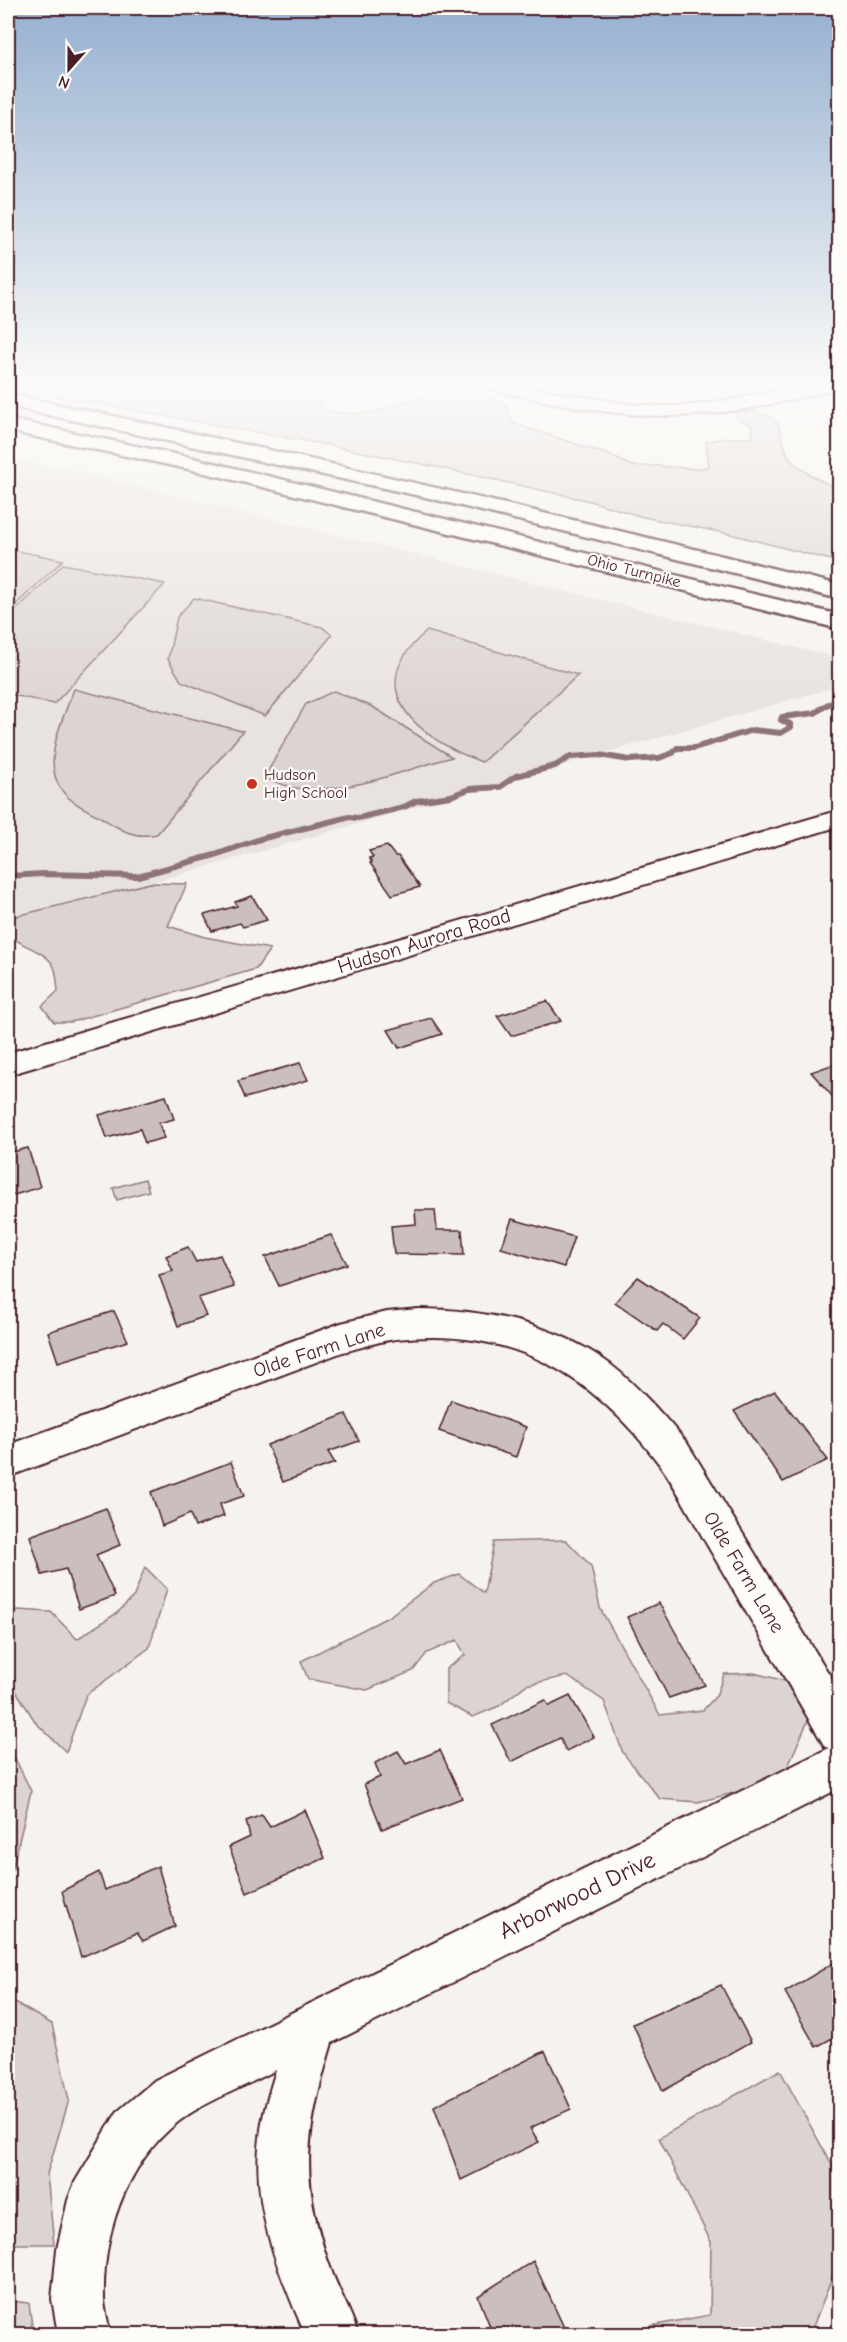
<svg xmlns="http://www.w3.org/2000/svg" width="847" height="2342" font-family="'Comic Neue',sans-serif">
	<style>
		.built { fill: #e9e3e0 }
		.green { fill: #dcd4d2; stroke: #937a7e; stroke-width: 1.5 }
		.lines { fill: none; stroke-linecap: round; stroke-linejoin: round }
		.stream { stroke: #8e7378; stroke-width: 6 }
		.building { fill: #cbbfbe; stroke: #4a1f2b; stroke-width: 1.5 }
		.minor-casing { stroke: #4a1f2b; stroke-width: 4 }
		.highway-casing { stroke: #4a1f2b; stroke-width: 5 }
		.minor { fill: #fdfcf7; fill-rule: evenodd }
		.highway { fill: #fdfcf7; fill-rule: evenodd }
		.poi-dot { fill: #c8321e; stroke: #fdfcf7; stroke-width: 2 }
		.labels { text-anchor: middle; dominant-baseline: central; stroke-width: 4.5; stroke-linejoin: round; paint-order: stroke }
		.far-street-label { font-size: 16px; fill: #4a1f2b; stroke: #fdfcf7 }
		.far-poi-label { font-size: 16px; fill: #4a1f2b; stroke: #fdfcf7; text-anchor: start }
		.street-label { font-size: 20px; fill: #4a1f2b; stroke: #fdfcf7 }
		.near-street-label { font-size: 24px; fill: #4a1f2b; stroke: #fdfcf7 }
	</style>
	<rect width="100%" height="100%" fill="#f6f3ef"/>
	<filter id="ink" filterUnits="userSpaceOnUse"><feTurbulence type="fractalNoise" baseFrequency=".0167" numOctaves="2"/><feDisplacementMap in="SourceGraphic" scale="12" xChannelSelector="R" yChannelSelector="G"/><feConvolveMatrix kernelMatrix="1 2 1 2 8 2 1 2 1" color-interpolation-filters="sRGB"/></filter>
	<g filter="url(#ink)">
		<polygon class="built" points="8,459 71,470 839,658 839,686 154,882 8,918"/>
		<g class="green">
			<path d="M8,384H349L316,403C328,412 335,413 350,414C393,416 417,389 454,389C473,388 490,395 506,405L512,423L609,455L632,466H658L697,469L709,466L706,442L724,438H753L752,425L737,419L736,413C751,410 775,412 780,430C782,439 784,448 789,457C796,469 826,484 839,489V562L730,534L643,517L590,501L436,467L333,446L33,392L8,386Z"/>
			<polygon points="8,549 63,560 8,612"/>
			<polygon points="63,564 165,584 54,704 8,694 8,618"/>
			<polygon points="194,598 322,627 332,635 265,716 181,681 168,659 177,617"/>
			<path d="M427,631L578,675L482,762C421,740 356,690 427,631Z"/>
			<path d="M74,689L242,731H243L157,834C134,839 121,830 102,818C92,812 79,807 70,799C36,770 62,722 74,689Z"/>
			<path d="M334,691L373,707L452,757C401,771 359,791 304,789C291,789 277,782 264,778L306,704Z"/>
			<path d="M150,883L187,884L168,926L205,937L270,949L256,969L71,1022H54L42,1006L58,991C57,984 57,974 54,967C45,949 20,947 8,934V918Z"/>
			<polygon points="145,1179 149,1191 117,1200 113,1188"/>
			<polygon points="566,1540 591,1566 600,1608 660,1715 703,1710 716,1696 724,1674 754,1673 785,1681 809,1718 784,1775 753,1788 698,1802 660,1799 623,1753 604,1701 567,1676 526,1685 499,1706 473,1717 446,1703 446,1669 465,1655 457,1640 427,1653 413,1671 367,1690 308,1679 301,1661 388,1617 434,1583 459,1574 484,1593 494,1542"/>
			<polygon points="145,1567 167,1589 149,1648 86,1695 66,1752 36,1723 8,1678 8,1614 17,1610 51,1612 77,1639 117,1613 134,1596"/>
			<polygon points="8,1744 31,1791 10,1879 8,1879"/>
			<polygon points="12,2001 52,2024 69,2100 47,2174 54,2244 8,2244 8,2007"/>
			<polygon points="780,2070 839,2178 839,2233 832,2278 810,2334 650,2334 651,2326 710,2315 711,2242 659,2138"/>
			<polygon points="8,2301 29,2303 33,2334 8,2334"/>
		</g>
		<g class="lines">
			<polyline class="stream" points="8,876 43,874 138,876 215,855 260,839 349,817 358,818 404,807 416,801 451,796 469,789 500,787 516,776 555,766 570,757 599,755 630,760 659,758 673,753 677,748 694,748 753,730 781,733 791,727 790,724 781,720 782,717 815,713 828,704 840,702"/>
		</g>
		<g class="building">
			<polygon points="387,846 395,856 398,856 420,887 392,895 370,863 372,862 369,858 373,857 369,851"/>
			<polygon points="252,896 267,920 243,927 240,923 212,931 204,915 237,906 235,902"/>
			<polygon points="547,1001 561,1021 511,1036 497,1016"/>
			<polygon points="431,1018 442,1034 399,1048 388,1030"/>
			<polygon points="840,1062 840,1105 811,1072"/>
			<polygon points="300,1063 308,1080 245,1098 238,1081"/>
			<polygon points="166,1096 174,1119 159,1123 164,1138 145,1143 140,1129 107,1138 99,1115"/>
			<polygon points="28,1148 40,1187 8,1197 8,1153"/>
			<polygon points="415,1210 435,1210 437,1230 462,1230 464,1255 394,1254 391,1226 416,1224"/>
			<polygon points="512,1219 574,1237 564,1267 501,1248"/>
			<polygon points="331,1235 347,1264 279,1286 265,1257"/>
			<polygon points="188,1247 196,1262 220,1255 234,1287 198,1298 206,1316 178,1326 159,1275 173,1271 166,1256"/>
			<polygon points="638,1277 700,1318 683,1339 663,1324 657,1331 615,1302"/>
			<polygon points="114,1311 128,1341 58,1362 48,1332"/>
			<polygon points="775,1391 828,1460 783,1482 734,1411"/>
			<polygon points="451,1400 526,1427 516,1457 439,1431"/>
			<polygon points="346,1414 359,1441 328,1452 335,1463 283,1482 267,1445"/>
			<polygon points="231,1462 244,1496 220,1504 224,1516 195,1527 190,1514 162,1526 151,1492"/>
			<polygon points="106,1508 120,1545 96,1555 115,1596 79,1609 66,1569 42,1575 30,1536"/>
			<polygon points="659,1603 705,1685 669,1698 627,1617"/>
			<polygon points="570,1696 594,1737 566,1751 560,1738 511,1762 492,1725 545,1700 549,1706"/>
			<polygon points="440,1750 462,1798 382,1829 364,1784 380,1777 375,1763 398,1751 406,1764"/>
			<polygon points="305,1810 325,1858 247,1893 229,1847 250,1837 246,1821 262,1815 270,1827"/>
			<polygon points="158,1866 175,1926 143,1941 137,1933 81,1957 62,1891 99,1872 105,1890"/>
			<polygon points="840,1959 840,2034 816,2047 785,1992"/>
			<polygon points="721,1985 751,2042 663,2091 633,2024"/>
			<polygon points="545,2051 571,2109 530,2128 539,2142 461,2180 434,2106"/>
			<polygon points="533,2261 567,2334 493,2334 478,2296"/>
		</g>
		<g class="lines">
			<g class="minor-casing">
				<g id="minor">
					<path d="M480,384C545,384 606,407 671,406C729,405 783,384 840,384V388C784,402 726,416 669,416C608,416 548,402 489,389L483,388Z"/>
					<polygon points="840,810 840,826 8,1075 8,1053"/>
					<path d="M418,1309C484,1309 556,1324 610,1364C639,1387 663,1415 687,1443L840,1692V1788L332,2043C306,2131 298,2177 330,2267C338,2290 351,2311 358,2334H305C279,2274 251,2206 260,2138C262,2115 269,2093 276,2070C248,2085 216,2097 189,2114C130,2153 102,2229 104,2298C104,2310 109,2323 110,2334H58L52,2299L57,2249L68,2200L75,2182L117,2112L155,2080L829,1748L825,1747C788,1683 750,1619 713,1555C695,1525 680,1493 660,1465C592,1374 512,1326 396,1339C378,1341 361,1348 343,1352L8,1477V1445L341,1323L387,1312Z"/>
				</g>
			</g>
			<g class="highway-casing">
				<g id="highway">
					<path d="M8,394C287,452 563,516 840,585V599L425,497L8,406Z"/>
					<polygon points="8,419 193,458 840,615 840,629 193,470 8,431"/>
				</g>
			</g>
			<use href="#minor" class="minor"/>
			<use href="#highway" class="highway"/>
		</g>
	</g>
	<linearGradient id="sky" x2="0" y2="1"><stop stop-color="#96b0d0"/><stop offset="0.54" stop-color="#fbfaf8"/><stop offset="1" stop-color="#fbfaf8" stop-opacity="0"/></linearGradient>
	<rect width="847" height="712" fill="url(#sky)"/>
	<circle class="poi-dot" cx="252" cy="784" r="6"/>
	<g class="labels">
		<g class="far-street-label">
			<text transform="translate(634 571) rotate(14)">Ohio Turnpike</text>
		</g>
		<g class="far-poi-label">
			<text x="264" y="775">Hudson<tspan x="264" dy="18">High School</tspan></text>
		</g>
		<g class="street-label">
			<text transform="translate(424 941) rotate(-17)">Hudson Aurora Road</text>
			<text transform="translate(319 1350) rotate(-18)">Olde Farm Lane</text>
			<text transform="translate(744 1572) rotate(59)">Olde Farm Lane</text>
		</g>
		<g class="near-street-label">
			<text transform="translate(577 1895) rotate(-26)">Arborwood Drive</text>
		</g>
	</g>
	<rect width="847" height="2342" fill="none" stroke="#fdfcf7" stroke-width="30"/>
	<rect x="15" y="15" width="817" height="2312" fill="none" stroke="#4a1f2b" stroke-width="2" filter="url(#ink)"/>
	<g transform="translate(69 69) rotate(201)" stroke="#fdfcf7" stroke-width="4.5" paint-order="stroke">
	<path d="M0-4.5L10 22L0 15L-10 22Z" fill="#4a1f2b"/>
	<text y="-9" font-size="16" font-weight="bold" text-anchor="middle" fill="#4a1f2b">N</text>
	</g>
</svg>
